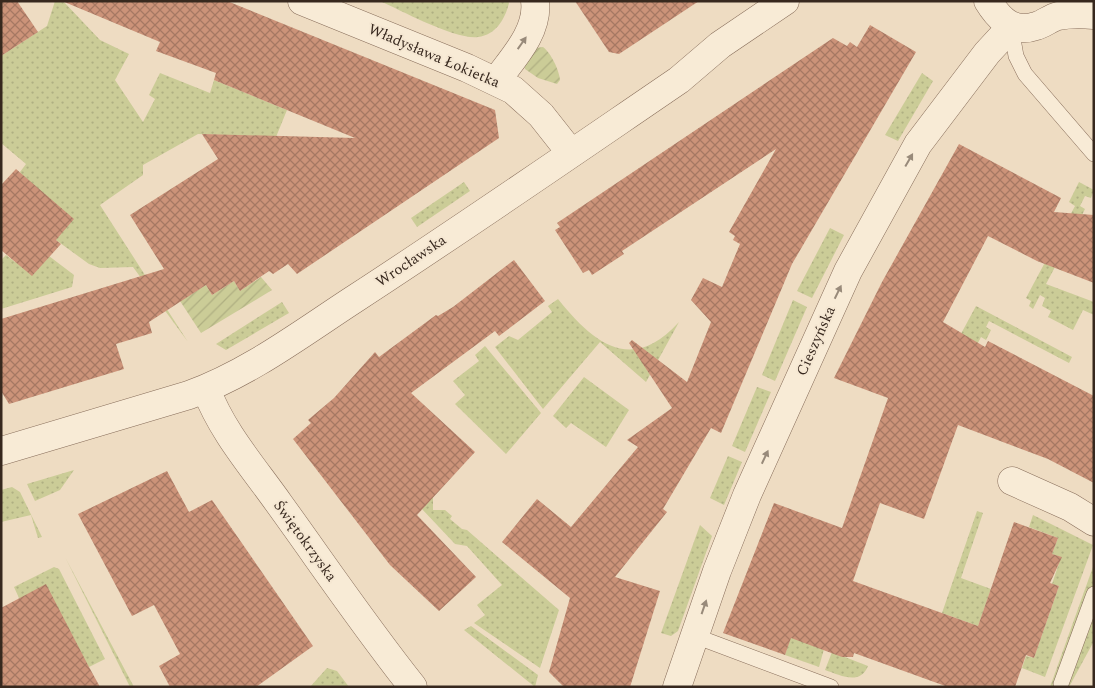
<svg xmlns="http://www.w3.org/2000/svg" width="1095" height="688" font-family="Spectral,serif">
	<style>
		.grass { fill: url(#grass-dots) }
		.garden { fill: url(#garden-furrows) }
		.building { fill: url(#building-cross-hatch) }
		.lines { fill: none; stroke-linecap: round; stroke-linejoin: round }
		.service-casing { stroke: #876d5a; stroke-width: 16 }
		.minor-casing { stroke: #876d5a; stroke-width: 29 }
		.tertiary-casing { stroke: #876d5a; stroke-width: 29 }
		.service { stroke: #f8ebd6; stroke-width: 15 }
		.minor { stroke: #f8ebd6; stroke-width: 28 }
		.tertiary { stroke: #f8ebd6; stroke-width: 28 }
		.oneway { fill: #988a7a }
		.labels { text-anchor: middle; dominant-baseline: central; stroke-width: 4; stroke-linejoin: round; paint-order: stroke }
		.street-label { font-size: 15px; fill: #37281e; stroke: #f5e7d2 }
	</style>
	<defs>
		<pattern id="grass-dots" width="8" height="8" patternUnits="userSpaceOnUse" patternTransform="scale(1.25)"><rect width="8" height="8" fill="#cbcc97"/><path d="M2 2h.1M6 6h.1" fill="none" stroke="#afaf82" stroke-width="1.8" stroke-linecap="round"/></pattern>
		<pattern id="garden-furrows" width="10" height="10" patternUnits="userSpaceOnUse" patternTransform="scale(1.25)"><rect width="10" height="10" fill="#cbcc97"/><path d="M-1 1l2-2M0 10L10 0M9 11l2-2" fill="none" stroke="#afaf82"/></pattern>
		<pattern id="building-cross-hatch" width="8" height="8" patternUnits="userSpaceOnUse" patternTransform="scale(1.25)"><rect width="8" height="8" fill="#cc9379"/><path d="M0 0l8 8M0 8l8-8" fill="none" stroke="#a67863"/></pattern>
	</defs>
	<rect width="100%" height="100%" fill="#eedcc2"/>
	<g class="grass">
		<polygon points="55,1 63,1 100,40 129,54 115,80 143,122 155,99 149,95 160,73 210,93 214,80 287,110 276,137 198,134 143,165 143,175 100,205 188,342 133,267 100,268 89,264 56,240 20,172 26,164 1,143 1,56 47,26"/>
		<path d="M380,1H508L509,3C505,19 496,35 478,37C456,40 402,11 380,1Z"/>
		<polygon points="922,73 933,81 898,141 885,135"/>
		<polygon points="464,182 470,191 417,227 411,218"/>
		<polygon points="1079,182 1094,190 1091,198 1085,196 1080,206 1085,209 1066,247 1073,251 1063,271 1055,267 1046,284 1094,302 1094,315 1083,310 1073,330 1048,317 1051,311 1042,306 1045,298 1040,295 1033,309 1029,306 1031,301 1026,298 1075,206 1069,202"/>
		<polygon points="830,228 844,235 812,298 797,291"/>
		<polygon points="6,255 15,262 49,256 74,275 72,287 1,309 1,260"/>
		<path d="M558,299C594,344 632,374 679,322L646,382L600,342L543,409L495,347L509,336L518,340L552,312L548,306Z"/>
		<polygon points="793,300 807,307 775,381 762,375"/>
		<polygon points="282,302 289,313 226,350 216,344"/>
		<polygon points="976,306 1072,357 1069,363 989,321 986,327 991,330 986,340 981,337 978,343 956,343"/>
		<polygon points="485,346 541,413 506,454 455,404 465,395 453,381 479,361 475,355"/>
		<polygon points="584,377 629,410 606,447 571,423 566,428 553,416"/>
		<polygon points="757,387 771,392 745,452 732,446"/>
		<polygon points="728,456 742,462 724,505 710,498"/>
		<polygon points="74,470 60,490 35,501 27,484"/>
		<polygon points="411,479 433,498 433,510 445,510 452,516 450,519 462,529 467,530 559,610 540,668 474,623 485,615 477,605 502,585 467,546 455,544 421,508"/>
		<polygon points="12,487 20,492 42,537 38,538 31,515 1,522 1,490"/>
		<polygon points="977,511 983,513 961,578 991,589 978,626 942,613"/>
		<polygon points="1033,515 1093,545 1045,677 1022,668 1026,656 1034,658 1059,586 1052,584 1061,557 1052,554 1058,538 1029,527"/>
		<polygon points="700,525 712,536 678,631 671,636 661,633"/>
		<polygon points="65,557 134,687 130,687"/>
		<polygon points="1094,564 1094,641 1069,687 1050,687"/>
		<polygon points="54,567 59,569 105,659 89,667 19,598 14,587"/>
		<polygon points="471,626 538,675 535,687 464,630"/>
		<polygon points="791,637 824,649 819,667 785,655"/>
		<path d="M832,652L868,666C860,686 840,675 825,670Z"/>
		<polygon points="327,668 337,671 349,687 310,687"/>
	</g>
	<g class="garden">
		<path d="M543,47C551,53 559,70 560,80L557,84L538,78L525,69L524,65L536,48Z"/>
		<polygon points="261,277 272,290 201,333 180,301 206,285 212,295 234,281 240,291"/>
	</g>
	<g class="building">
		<polygon points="1,1 17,1 38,32 1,56"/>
		<polygon points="62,1 227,1 495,110 499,138 297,274 288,264 273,274 269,271 240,291 234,281 212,295 206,285 149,322 152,333 116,344 124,369 9,404 1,391 1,319 164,269 130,215 218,159 202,134 355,138 214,80 216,73 156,51 160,42"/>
		<polygon points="575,1 699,1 619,54 609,52"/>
		<polygon points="870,25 916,52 792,264 721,433 711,428 663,509 667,512 615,577 660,591 630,687 564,687 549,672 570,598 502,542 537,499 571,527 638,447 627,440 672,408 629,343 632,340 687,382 711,322 691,300 703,278 722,287 740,244 733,240 735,236 729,232 776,149 622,251 624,254 592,275 589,270 583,273 555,230 560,227 557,223 833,38 847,46 850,42 857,47"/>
		<polygon points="959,144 1061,198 1054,212 1094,215 1094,283 1037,261 988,236 943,322 985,347 988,341 1094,396 1094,483 1048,459 958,425 924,519 880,503 853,581 978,626 1014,522 1058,538 1052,554 1062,557 1050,583 1059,586 1034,658 1026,655 1015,687 948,687 854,653 853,657 842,657 791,638 785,655 723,633 774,503 842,528 888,398 834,378 882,282"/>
		<polygon points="16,169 74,219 56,240 61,244 32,276 1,250 1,185"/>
		<polygon points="514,260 545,301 499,336 495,331 411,393 475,452 417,515 476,577 439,611 390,565 293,439 311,423 308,420 334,398 375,352 379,357 436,315 438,316 453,307"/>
		<polygon points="167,471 189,512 212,500 313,646 256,687 170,687 159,666 180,654 154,605 132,616 78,514"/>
		<polygon points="46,584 89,667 100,687 1,687 1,608"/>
	</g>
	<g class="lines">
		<g class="service-casing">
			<g id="service">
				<polyline points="1011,27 1016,56 1025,74 1094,154"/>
				<polyline points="695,636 831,687"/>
				<polyline points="1061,684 1094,594"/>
			</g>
		</g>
		<g class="minor-casing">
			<g id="minor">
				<path d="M988,1C999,19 1013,34 1036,26C1044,24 1050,18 1058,16C1068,14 1083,14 1094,15"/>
				<path d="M496,81C513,58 539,31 535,1"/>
				<path d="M206,389C222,432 254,468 280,505C324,566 366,628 413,687"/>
				<polyline points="1012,481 1070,507 1094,522"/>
				<polyline points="677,687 717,571 747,495 848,271 918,144 987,53 1011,27"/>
			</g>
		</g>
		<g class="tertiary-casing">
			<g id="tertiary">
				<polyline points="302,1 467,68 513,90 541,115 571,153"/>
				<path d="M1,451L189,395C250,373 302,333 356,298C465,227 572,153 679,80L720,45L785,1"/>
			</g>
		</g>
		<use href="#service" class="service"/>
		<use href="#minor" class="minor"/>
		<use href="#tertiary" class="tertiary"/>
	</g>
	<defs><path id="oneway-solid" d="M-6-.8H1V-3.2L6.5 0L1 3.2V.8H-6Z" transform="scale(1.25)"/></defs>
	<g class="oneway">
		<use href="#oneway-solid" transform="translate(522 43) rotate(-55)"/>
		<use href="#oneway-solid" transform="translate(909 160) rotate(-60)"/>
		<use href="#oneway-solid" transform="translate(838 292) rotate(-64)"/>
		<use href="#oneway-solid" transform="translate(765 457) rotate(-65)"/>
		<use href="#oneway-solid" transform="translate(704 607) rotate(-71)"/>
	</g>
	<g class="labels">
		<g class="street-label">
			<text transform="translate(434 56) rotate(23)">Władysława Łokietka</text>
			<text transform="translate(411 261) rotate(-34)">Wrocławska</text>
			<text transform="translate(816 341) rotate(-66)">Cieszyńska</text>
			<text transform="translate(305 541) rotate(54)">Świętokrzyska</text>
		</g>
	</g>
	<rect width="1095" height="688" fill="none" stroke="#37281e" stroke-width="5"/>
</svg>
